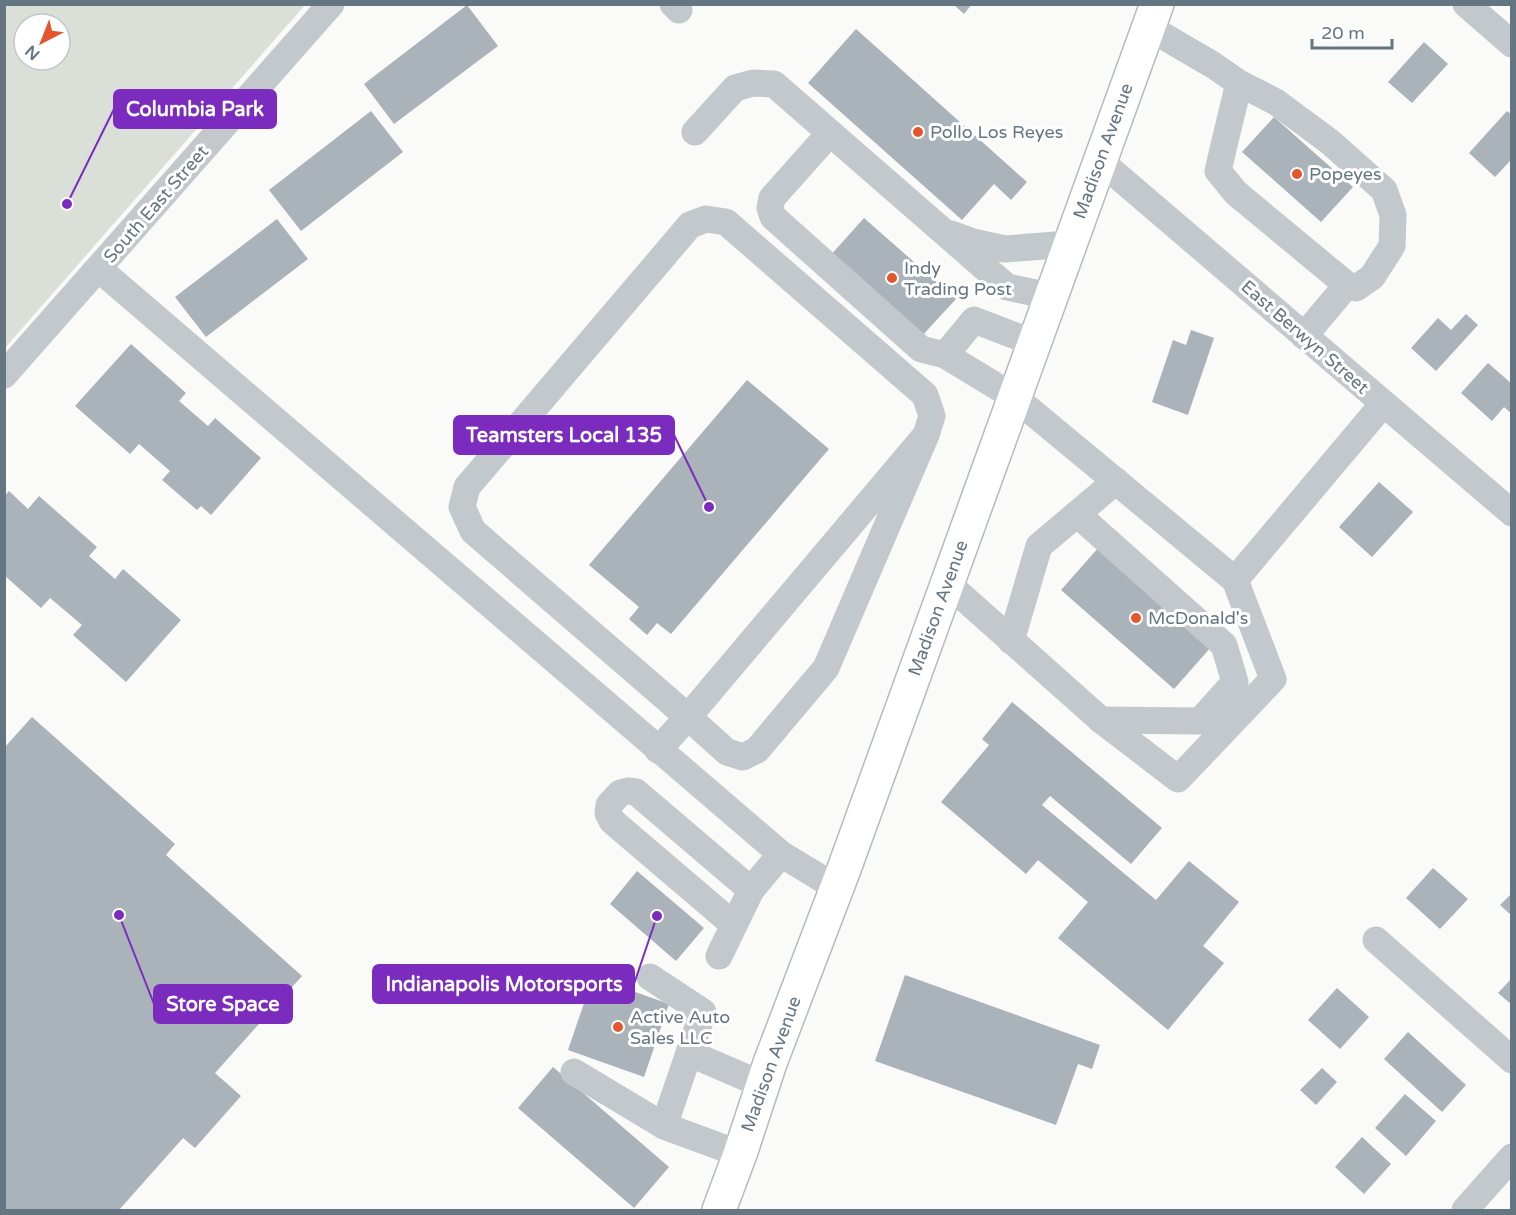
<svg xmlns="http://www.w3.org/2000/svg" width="1516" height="1215" font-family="'Varela Round',sans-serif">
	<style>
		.green { fill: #dadfd7; fill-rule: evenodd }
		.building { fill: #aab3b9 }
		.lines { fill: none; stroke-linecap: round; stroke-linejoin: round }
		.major-casing { stroke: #b5babe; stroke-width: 36 }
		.minor { stroke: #c3c8cc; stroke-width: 27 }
		.major { stroke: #fff; stroke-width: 33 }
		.poi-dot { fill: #e4572e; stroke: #fff; stroke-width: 2 }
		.labels { text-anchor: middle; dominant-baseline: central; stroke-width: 6; stroke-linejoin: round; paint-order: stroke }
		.poi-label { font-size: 18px; fill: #657683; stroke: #fff; text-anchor: start }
		.street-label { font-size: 18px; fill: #657683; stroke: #fff }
		.leader { fill: none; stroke: #7b2cbf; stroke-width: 2 }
		.callout-dot { fill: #7b2cbf; stroke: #fff; stroke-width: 2 }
		.callout { fill: #7b2cbf; stroke: #7b2cbf; stroke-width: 2 }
		.callout-label { font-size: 20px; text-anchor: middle; font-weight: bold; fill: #fff }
	</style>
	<rect width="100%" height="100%" fill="#fafaf8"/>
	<path class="green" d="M5,4L305,5L5,348L4,5ZM24,24H60V60H24Z"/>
	<g class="building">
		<polygon points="953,4 972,4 964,14"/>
		<polygon points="467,5 498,46 394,124 364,84"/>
		<polygon points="856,29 1027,182 1011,200 994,184 962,220 808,83"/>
		<polygon points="1424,42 1448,64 1412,103 1388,82"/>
		<polygon points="371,111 403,152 301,231 269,190"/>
		<polygon points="1507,111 1512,115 1512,159 1495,177 1469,153"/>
		<polygon points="1274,117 1353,187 1321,222 1242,152"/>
		<polygon points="864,218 956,299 920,338 829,257"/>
		<polygon points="277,219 308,259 206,337 175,297"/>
		<polygon points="1466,314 1478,325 1436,371 1411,348 1438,318 1451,330"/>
		<polygon points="1191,330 1214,338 1188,415 1152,402 1173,340 1186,345"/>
		<polygon points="131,344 186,393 179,401 208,426 215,418 261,458 211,515 201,506 197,510 162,480 170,471 139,444 130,454 75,406"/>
		<polygon points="1488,363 1512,384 1512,414 1504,407 1492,421 1461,393"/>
		<polygon points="747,380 829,449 671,634 657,623 647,635 629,619 639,607 589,565"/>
		<polygon points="1379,482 1413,512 1372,557 1339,527"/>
		<polygon points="9,491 28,509 39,496 97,547 89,556 115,579 123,569 181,620 126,682 73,635 82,625 50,598 41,608 4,575 4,497"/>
		<polygon points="1099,547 1212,646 1174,689 1061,590"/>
		<polygon points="1012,702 1162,828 1131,864 1050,796 1042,805 1156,900 1189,861 1239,902 1203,946 1224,963 1168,1030 1058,938 1088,902 1038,860 1026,874 941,802 989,745 982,739"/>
		<polygon points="32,717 175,844 166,855 302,976 215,1073 241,1096 195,1148 183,1138 119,1210 4,1210 4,748"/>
		<polygon points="1433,868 1468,899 1440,929 1406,898"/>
		<polygon points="637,871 704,928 676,961 610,904"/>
		<polygon points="1512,893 1512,916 1500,905"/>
		<polygon points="905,975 1100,1045 1092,1069 1078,1064 1056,1125 875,1061"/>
		<polygon points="593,977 669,1004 644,1077 568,1050"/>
		<polygon points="1512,978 1512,1005 1498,993"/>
		<polygon points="1337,988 1369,1017 1340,1049 1308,1020"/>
		<polygon points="1408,1032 1466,1085 1442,1112 1384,1059"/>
		<polygon points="553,1067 669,1167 634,1208 518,1108"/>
		<polygon points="1322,1068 1337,1082 1316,1105 1300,1090"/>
		<polygon points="1405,1094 1436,1121 1406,1156 1375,1128"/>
		<polygon points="1362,1137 1391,1164 1364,1194 1335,1167"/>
	</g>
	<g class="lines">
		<g class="major-casing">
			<polyline id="major" points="719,1210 740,1154 770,1063 844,869 1157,4"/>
		</g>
		<g class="minor">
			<polyline points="673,4 679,10"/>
			<polyline points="1466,4 1512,44"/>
			<polyline points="1148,27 1213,65 1239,83 1276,102 1330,142 1384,190 1393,215 1392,246 1372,277 1356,288 1347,285 1236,193 1218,171 1225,141 1239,83"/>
			<polyline points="695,132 735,88 753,83 774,84 1007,287 1050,296"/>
			<polyline points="830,133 772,198 770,208 773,217 921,349 945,355 1014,397 1235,580 1273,679 1178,779 1101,720 947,583"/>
			<polyline points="1099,160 1512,513"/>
			<polyline points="951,234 973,242 1005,249 1069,244"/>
			<polyline points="99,269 781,854"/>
			<polyline points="1304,336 1347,285"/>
			<polyline points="945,355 974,320 1034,343"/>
			<polyline points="4,375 331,4"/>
			<polyline points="1077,514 1224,645 1235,682 1200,721 1101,720"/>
			<polyline points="1235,580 1383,404"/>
			<polyline points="1011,641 1039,546 1116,481"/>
			<polyline points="658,750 688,717 727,752 743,757 757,750 826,668 926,435 932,416 925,395 726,222 706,219 690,225 467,487 462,507 473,531 688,717 926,435"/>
			<polyline points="751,890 781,854 837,888"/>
			<polyline points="1376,940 1512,1060"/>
			<polyline points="719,956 751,890 636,792 628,791 620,793 609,805 608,813 612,821 734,925"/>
			<polyline points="689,1053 763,1085"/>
			<polyline points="574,1072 664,1126 703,1012 650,977"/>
			<polyline points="664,1126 740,1154"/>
			<polyline points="1465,1210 1512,1157"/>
		</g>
		<use href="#major" class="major"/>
	</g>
	<g class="poi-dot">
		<circle cx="918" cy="132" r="6"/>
		<circle cx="1297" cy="174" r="6"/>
		<circle cx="892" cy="278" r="6"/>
		<circle cx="1136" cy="618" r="6"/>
		<circle cx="618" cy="1027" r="6"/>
	</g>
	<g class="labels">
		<g class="poi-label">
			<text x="930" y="132">Pollo Los Reyes</text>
			<text x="1309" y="174">Popeyes</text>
			<text x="904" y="268">Indy<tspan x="904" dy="21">Trading Post</tspan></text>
			<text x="1148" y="618">McDonald's</text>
			<text x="630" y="1017">Active Auto<tspan x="630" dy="21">Sales LLC</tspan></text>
		</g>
		<g class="street-label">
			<text transform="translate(1103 151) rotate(-70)">Madison Avenue</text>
			<text transform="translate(156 204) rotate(-49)">South East Street</text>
			<text transform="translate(1305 337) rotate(41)">East Berwyn Street</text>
			<text transform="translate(938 608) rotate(-70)">Madison Avenue</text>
			<text transform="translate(771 1064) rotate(-70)">Madison Avenue</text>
		</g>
	</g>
	<path class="leader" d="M67 204L114 109M709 507L674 435M657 916L634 984M119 915L154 1004"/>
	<g class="callout-dot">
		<circle cx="67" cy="204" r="6"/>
		<circle cx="709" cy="507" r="6"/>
		<circle cx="657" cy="916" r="6"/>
		<circle cx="119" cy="915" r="6"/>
	</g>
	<g class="callout">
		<rect x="114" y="90" width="162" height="38" rx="6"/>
		<rect x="454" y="416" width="220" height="38" rx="6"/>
		<rect x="373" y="965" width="261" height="38" rx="6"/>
		<rect x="154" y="985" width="138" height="38" rx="6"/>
	</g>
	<g class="callout-label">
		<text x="195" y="116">Columbia Park</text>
		<text x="564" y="442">Teamsters Local 135</text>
		<text x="504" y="991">Indianapolis Motorsports</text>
		<text x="223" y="1011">Store Space</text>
	</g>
	<rect width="1516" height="1215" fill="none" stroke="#657683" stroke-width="12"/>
	<g transform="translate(42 42) rotate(222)"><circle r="28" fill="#ffffff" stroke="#c1c8cd" stroke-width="1.5"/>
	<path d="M0-4.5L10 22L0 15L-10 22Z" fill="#e4572e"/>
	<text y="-9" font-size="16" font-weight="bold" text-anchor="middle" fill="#657683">N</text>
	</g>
	<path d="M1312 39v9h80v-9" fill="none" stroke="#657683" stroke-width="3"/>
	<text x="1321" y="39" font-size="18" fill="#657683" stroke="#ffffff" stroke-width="4.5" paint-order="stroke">20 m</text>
</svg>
